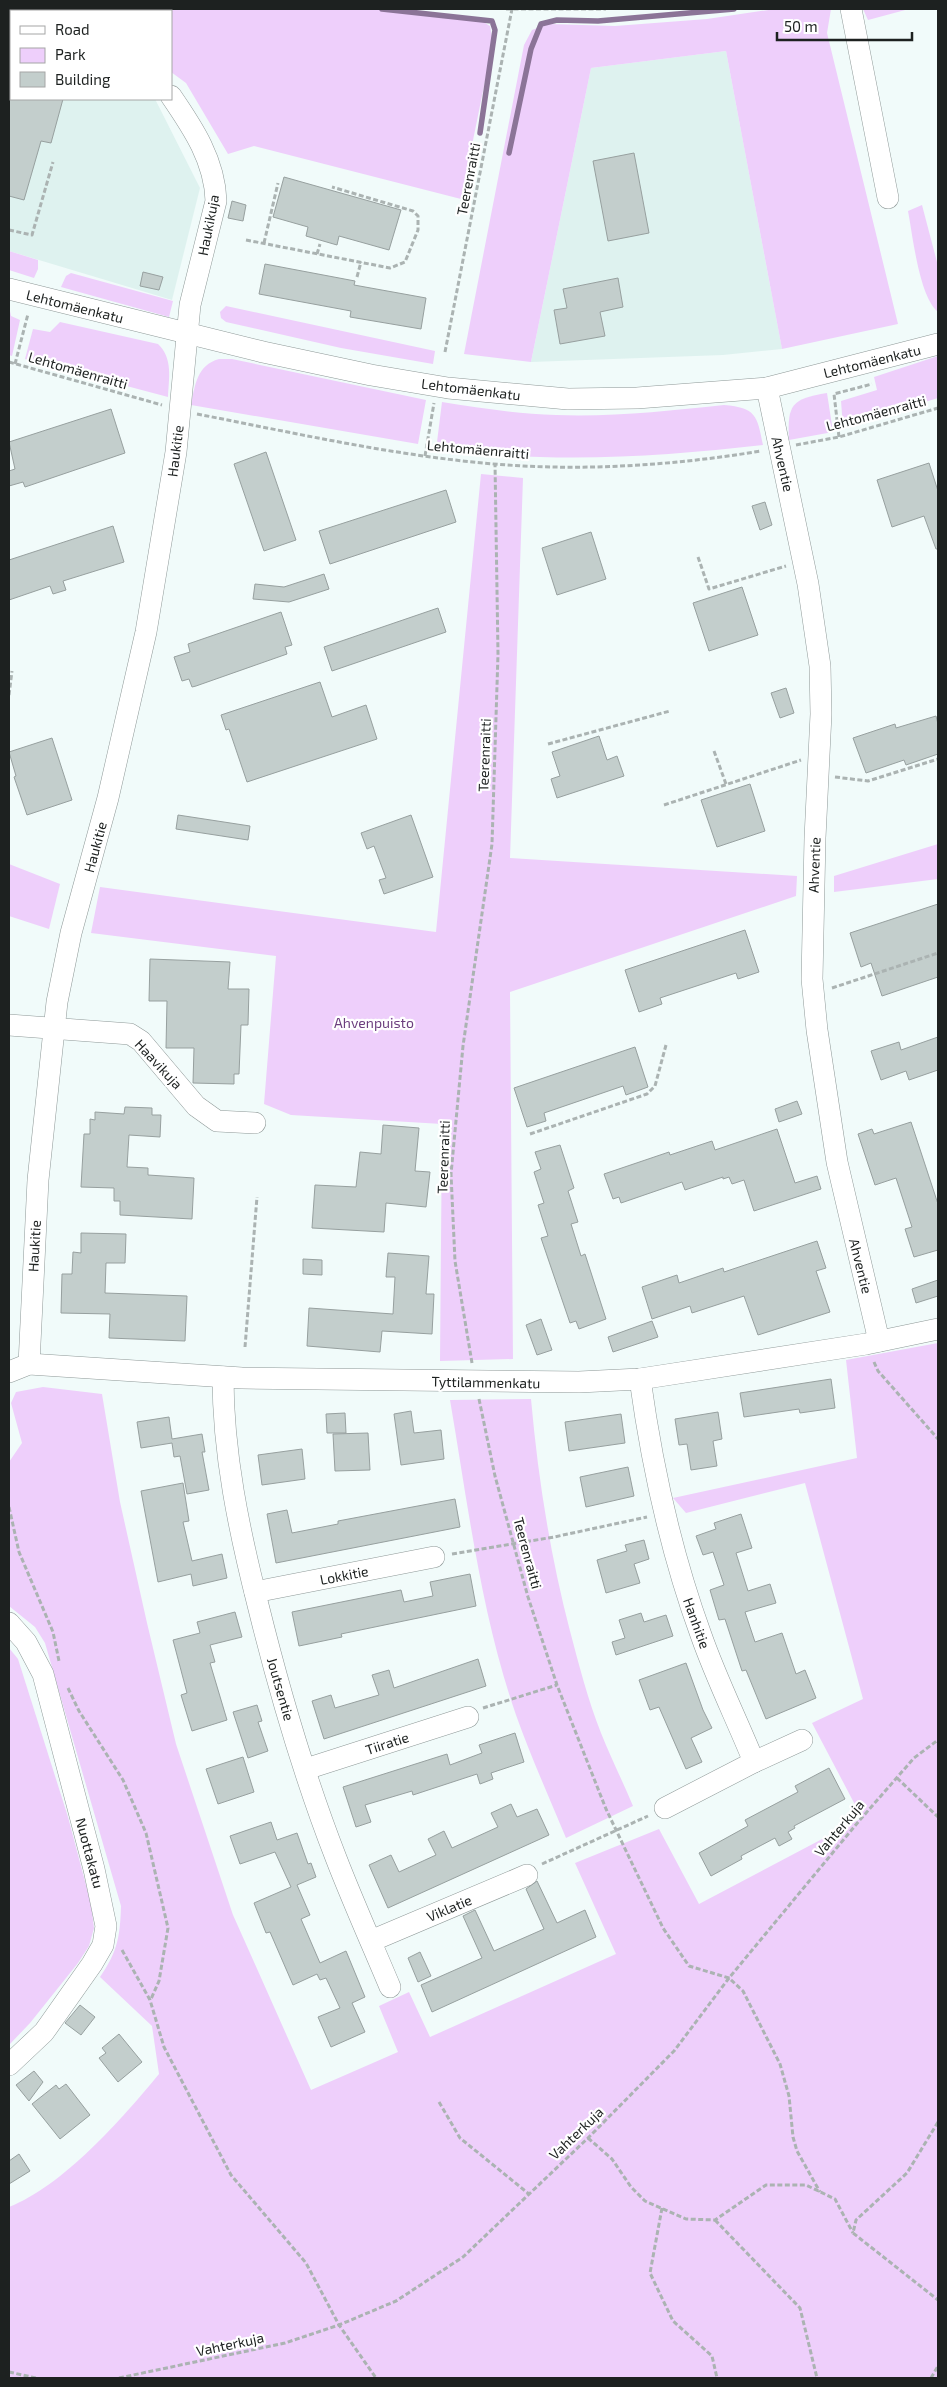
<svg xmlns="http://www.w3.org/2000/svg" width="947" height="2387" font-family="'Exo 2',sans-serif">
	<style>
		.built { fill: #def2ef }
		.green { fill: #eecffb }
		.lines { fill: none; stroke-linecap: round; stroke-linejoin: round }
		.stream { stroke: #8b7497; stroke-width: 5.5 }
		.building { fill: #c3cecc; stroke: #97a09f }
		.minor-casing { stroke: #8f9998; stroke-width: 22 }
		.path { stroke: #abb3b2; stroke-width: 3; stroke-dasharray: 5 2.5; stroke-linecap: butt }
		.minor { stroke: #fff; stroke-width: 21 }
		.labels { text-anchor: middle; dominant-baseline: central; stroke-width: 4.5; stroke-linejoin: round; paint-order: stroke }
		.street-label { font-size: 14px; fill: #1d2120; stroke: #fff }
		.park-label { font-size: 14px; fill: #6c3e7e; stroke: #fff }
	</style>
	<rect width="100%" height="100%" fill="#f1fbfa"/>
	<g class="built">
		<polygon points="726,51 782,349 723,355 531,362 591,68"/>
		<polygon points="9,53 11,54 11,99 155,99 200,188 172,300 9,251"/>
	</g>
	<g class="green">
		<polygon points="9,9 375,9 475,17 490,26 493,42 461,199 254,146 228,154 186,83 171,72 171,11 11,11 11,21 9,20"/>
		<polygon points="775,9 831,9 827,33 898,324 782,349 726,51 591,68 531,362 464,354 524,45 532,30 549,24 615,26 707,19"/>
		<polygon points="863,9 909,9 868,20"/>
		<path d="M922,205L938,266V312C919,296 913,237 908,211Z"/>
		<polygon points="9,251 38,260 38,269 34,278 9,270"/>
		<polygon points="71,273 173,301 169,317 61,287 66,276"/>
		<polygon points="9,306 11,316 20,320 12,356 9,355"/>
		<polygon points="226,306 435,351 433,364 341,348 226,322 221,318 220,312"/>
		<path d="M60,322L158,344C173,358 169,378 168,397L25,359L33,329L50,332Z"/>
		<polygon points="938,356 938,398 843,427 841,401 877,390 874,377"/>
		<path d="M219,359H232L426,400L418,444L191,405C195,385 197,365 219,359Z"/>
		<path d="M827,393L833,432L789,440C787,404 792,399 827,393Z"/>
		<path d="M442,402C480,408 518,414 556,415C612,417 668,411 724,405C756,408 757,415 763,445C658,457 550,464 444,449L437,442Z"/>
		<polygon points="481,474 523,478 510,858 797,876 796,896 510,992 513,1359 440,1361 442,1124 291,1115 264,1104 276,956 91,933 100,887 436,932"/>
		<polygon points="938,844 938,879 834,892 834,876"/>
		<polygon points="9,864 60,884 49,929 9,916"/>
		<path d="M938,1343V2378H9V2207C63,2186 122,2119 159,2074L152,2026L100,1977C118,1951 120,1936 121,1906L45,1643L35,1627L9,1606V1462L22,1443L11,1403L16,1392L43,1387L102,1394L120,1502L147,1623L176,1744L233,1915L311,2090L398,2052L379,2006L409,1992L430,2037L616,1954L575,1863L659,1829L699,1904L862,1818L812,1723L863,1699L805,1483L686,1513L673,1498L857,1458L846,1360Z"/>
		<path d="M531,1399C538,1478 550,1554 570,1631C579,1665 588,1700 601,1733C611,1758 623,1782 633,1806L566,1838C549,1797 531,1757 516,1715C481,1614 468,1505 450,1400Z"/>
		<polygon points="9,1648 18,1659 68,1817 91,1904 94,1928 89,1946 78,1963 30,2023 9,2045"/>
	</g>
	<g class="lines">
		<g class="stream">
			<polyline points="382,9 492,21 495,30 480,133"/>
			<polyline points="509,153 531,49 541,24 557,20 598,21 734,9"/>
		</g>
	</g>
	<g class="building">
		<polygon points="9,99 63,99 51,143 41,141 24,200 9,196"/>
		<polygon points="634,153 649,233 608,241 593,161"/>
		<polygon points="284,177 401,210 389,250 339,236 337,245 306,236 308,227 273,217"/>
		<polygon points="232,201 246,205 243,221 228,218"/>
		<polygon points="265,264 355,281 354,285 426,298 421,329 350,317 351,311 259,294"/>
		<polygon points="143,272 163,277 159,290 140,286"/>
		<polygon points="618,278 623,307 600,312 605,336 560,344 554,310 567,308 563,289"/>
		<polygon points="111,409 125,453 25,487 23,482 9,486 9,471 15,469 9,442"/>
		<polygon points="266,452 296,540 264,551 234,464"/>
		<polygon points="929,463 938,491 938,549 936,549 924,516 892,527 877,480"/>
		<polygon points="446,490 456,522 330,564 319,531"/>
		<polygon points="765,502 772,525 760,530 752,506"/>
		<polygon points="113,526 124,562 63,581 66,590 53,594 50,586 9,600 9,560"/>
		<polygon points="591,532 606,579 557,595 542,548"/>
		<polygon points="324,574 329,589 289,602 253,599 255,584 284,587"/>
		<polygon points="742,587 758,635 709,651 693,603"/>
		<polygon points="438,608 446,632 332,671 324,647"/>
		<polygon points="281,612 292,645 285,647 287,654 196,686 192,687 189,679 182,681 174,657 190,652 188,644"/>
		<polygon points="320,682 332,717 366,705 377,739 247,782 229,729 226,730 221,715"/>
		<polygon points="786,688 794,713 780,718 771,693"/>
		<polygon points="936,716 938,724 938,754 906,765 904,760 866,773 853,738 895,724 896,728"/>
		<polygon points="599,736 607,760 617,756 624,776 557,798 551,779 560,776 552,752"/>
		<polygon points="52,738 72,800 27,815 14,777 16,776 9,752"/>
		<polygon points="750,784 765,831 717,847 701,800"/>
		<polygon points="178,815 250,826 248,840 176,829"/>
		<polygon points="411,815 433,877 384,894 379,880 386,878 374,846 367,849 361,833"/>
		<polygon points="938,904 938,977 882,996 871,963 861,967 850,933"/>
		<polygon points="745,930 759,972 738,979 736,973 660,998 662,1004 639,1012 625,970"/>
		<polygon points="150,959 230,962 228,989 249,989 248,1025 241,1025 239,1074 234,1074 234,1084 193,1083 194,1048 166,1048 167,1001 149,1001"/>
		<polygon points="938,1037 938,1070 909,1080 906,1071 881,1080 871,1051 899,1042 901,1050"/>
		<polygon points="635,1047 648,1087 626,1095 623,1086 544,1113 546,1121 527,1127 514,1088"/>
		<polygon points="797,1101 802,1114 779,1122 775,1109"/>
		<polygon points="125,1107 152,1108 152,1115 161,1115 160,1137 129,1135 127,1167 148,1168 148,1175 194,1178 192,1219 120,1215 120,1201 114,1201 114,1188 81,1187 84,1134 90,1134 90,1119 95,1120 95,1112 124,1114"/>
		<polygon points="911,1122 938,1204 938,1250 914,1257 905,1229 912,1227 896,1178 875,1185 858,1134 872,1129 874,1134"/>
		<polygon points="383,1125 419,1128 415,1171 430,1172 426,1207 386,1203 384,1232 312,1228 315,1185 356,1187 360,1152 381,1154"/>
		<polygon points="777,1129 795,1183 817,1176 821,1189 754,1211 744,1180 732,1184 729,1177 723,1179 723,1177 685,1190 682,1182 621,1203 619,1197 613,1199 604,1174 669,1152 670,1155 712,1141 715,1150"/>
		<polygon points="560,1145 574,1188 568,1191 578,1222 571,1224 581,1256 585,1254 606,1319 579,1329 576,1321 570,1323 541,1238 548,1236 538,1205 544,1203 534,1172 541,1169 535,1152"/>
		<polygon points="81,1233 126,1234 125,1263 106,1263 105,1293 187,1296 185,1341 109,1338 110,1314 61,1313 62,1274 72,1274 73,1252 81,1253"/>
		<polygon points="817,1241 826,1268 816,1271 830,1312 758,1335 744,1296 692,1313 690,1306 652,1319 642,1287 677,1275 679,1283 723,1268 724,1272"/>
		<polygon points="388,1253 429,1256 426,1294 434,1294 432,1334 382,1331 380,1352 307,1346 309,1308 393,1314 395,1277 386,1277"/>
		<polygon points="303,1259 322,1260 322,1275 303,1274"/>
		<polygon points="938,1280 938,1296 916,1303 912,1289"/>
		<polygon points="541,1319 552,1350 537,1355 526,1325"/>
		<polygon points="652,1321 658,1337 613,1352 608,1337"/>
		<polygon points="831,1379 835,1408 800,1413 799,1409 744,1417 740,1393"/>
		<polygon points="411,1411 414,1433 441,1430 444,1459 401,1465 394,1414"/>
		<polygon points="718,1412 722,1439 713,1441 717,1466 691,1470 687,1444 679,1445 675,1419"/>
		<polygon points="345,1413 346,1433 327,1433 326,1414"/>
		<polygon points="621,1414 625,1443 569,1451 565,1422"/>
		<polygon points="169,1417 172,1439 202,1434 205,1452 202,1452 209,1490 187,1494 180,1456 174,1457 172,1443 141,1448 137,1422"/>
		<polygon points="368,1433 370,1470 335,1471 333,1434"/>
		<polygon points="302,1449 305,1479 262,1485 258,1455"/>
		<polygon points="628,1467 634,1496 586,1507 580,1477"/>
		<polygon points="183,1483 189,1521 183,1522 192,1561 222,1554 227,1578 193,1586 191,1574 158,1582 141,1491"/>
		<polygon points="455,1499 460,1527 276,1563 267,1514 287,1510 292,1533 338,1524 338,1521"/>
		<polygon points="741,1514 752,1548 736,1553 748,1591 770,1584 776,1603 745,1612 755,1642 782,1633 796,1674 805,1670 816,1698 766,1719 746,1670 742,1671 725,1619 719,1620 710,1590 724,1585 713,1552 703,1555 696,1536 716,1529 714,1523"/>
		<polygon points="644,1540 649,1559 634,1564 640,1583 606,1593 597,1560 627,1551 625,1545"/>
		<polygon points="470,1574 476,1606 341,1634 342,1637 299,1646 292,1612 401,1590 404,1602 433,1596 430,1582"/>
		<polygon points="235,1612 242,1637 210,1645 215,1662 210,1663 227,1720 192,1731 181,1695 187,1693 173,1640 200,1633 197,1622"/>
		<polygon points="641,1613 644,1622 666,1615 673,1636 616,1655 612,1642 625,1638 619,1620"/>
		<polygon points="478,1659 486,1686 324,1739 312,1701 331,1695 335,1708 379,1695 372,1675 389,1670 394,1688"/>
		<polygon points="686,1663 703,1710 712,1728 691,1738 702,1762 686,1769 659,1707 650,1710 639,1680"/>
		<polygon points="257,1705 262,1721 258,1722 268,1751 248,1758 233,1712"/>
		<polygon points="515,1733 524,1762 491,1773 493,1779 480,1784 477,1774 413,1795 412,1791 365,1805 371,1822 356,1827 343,1787 447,1754 450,1765 482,1753 479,1745"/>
		<polygon points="243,1757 254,1792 218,1804 206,1769"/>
		<polygon points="829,1768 845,1799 794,1826 795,1828 788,1832 792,1839 779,1846 775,1838 741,1856 742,1859 711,1876 699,1853 748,1826 745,1820 798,1792 795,1786"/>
		<polygon points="511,1804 517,1817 537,1809 549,1835 388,1908 369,1865 391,1855 399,1872 436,1855 428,1839 444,1831 452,1848 498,1827 491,1813"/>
		<polygon points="271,1822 277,1840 297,1833 308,1864 311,1863 316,1877 297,1885 310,1915 301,1919 320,1963 346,1951 365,1997 352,2003 365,2032 331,2047 318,2017 340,2008 326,1978 320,1980 317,1974 293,1985 270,1932 266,1933 254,1903 291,1887 275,1852 240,1864 230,1836"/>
		<polygon points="537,1881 557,1923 585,1910 596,1937 432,2012 421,1985 482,1958 463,1916 475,1910 494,1951 544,1929 526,1889"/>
		<polygon points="420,1952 431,1976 418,1982 408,1958"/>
		<polygon points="80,2005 95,2017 81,2035 65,2023"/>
		<polygon points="119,2034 142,2062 118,2082 99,2058 106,2053 102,2048"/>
		<polygon points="34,2071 43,2082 29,2101 16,2085"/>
		<polygon points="66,2084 90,2115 60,2139 32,2104 56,2085 59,2089"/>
		<polygon points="19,2154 30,2171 9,2184 9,2161"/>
	</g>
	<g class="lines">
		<g class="minor-casing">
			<g id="minor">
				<polyline points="851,9 888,198"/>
				<polyline points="9,33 11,33"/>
				<polyline points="9,289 263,352 371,375 448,388 568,399 637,398 767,388 938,344"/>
				<polyline points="767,388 808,584 820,666 821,714 815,838 812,979 817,1030 837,1162 879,1341"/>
				<polyline points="9,1025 130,1034 141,1041 196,1106 217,1121 255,1123"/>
				<path d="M29,1364L38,1180L57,1002L71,933L108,798L146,632L176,452L190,305L216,201C215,161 193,128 171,96"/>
				<polyline points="9,1372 29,1364 242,1378 579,1382 640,1379 866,1344 938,1329"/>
				<path d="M223,1377C223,1454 239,1530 258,1605C279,1690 304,1776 336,1858C353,1902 372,1944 390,1987"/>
				<path d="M640,1379C652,1466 671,1553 701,1635C716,1678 737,1720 754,1762L665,1808"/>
				<polyline points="255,1592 434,1557"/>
				<polyline points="9,1623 26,1642 43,1674 94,1869 106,1926 103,1945 92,1964 44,2032 9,2065"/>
				<polyline points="754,1762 802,1740"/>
				<polyline points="306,1769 468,1717"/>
				<polyline points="371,1941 527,1875"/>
			</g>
		</g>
		<g class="path">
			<polyline points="506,9 606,9"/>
			<polyline points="49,11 50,9"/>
			<polyline points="9,66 11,67"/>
			<polyline points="9,230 32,235 53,162"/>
			<polyline points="246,240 390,268 405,262 418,230 418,216 413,211 332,187"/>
			<polyline points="264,243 278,183"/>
			<polyline points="317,254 320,244"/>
			<polyline points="357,277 361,262"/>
			<polyline points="445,352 512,9"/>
			<polyline points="9,362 162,405"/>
			<polyline points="15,364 28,314"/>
			<path d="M197,414C305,435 413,460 523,466C602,470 682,464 761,451"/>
			<polyline points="839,437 834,394 872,384"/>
			<polyline points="796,445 839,437 938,408"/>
			<polyline points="425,456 434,403"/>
			<polyline points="698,557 709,589 786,566"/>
			<polyline points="9,695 12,671"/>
			<polyline points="548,744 670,711"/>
			<polyline points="714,751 726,784"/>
			<polyline points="835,777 868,781 938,759"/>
			<polyline points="664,805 801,760"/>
			<polyline points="832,988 938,953"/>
			<polyline points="530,1134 647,1094 655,1086 666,1045"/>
			<polyline points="245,1347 257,1197"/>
			<polyline points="874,1362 878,1371 938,1439"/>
			<polyline points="472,1363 455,1261 451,1174 463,1046 492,844 498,654 495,463"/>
			<polyline points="479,1399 495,1476 528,1597 557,1685 606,1809 663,1928 689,1966 729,1978 743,1991 780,2064 789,2096 793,2137 797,2151 820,2192"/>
			<polyline points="9,1507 19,1552 53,1632 59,1661"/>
			<polyline points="452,1554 554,1537 647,1517"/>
			<polyline points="68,1688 79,1711 123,1780 146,1833 168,1928 159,1981 151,1999"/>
			<polyline points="483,1708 557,1685"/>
			<polyline points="897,1778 938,1817"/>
			<polyline points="542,1864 648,1816"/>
			<polyline points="122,1950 150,2000 164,2047 231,2175 306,2263 339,2325 376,2378"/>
			<polyline points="439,2102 460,2138 529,2194"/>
			<polyline points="938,2122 907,2173 856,2220 853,2233 938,2300"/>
			<polyline points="588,2138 612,2159 631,2187 645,2201 686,2219 715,2220 766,2185 806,2185 835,2199 853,2233"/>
			<polyline points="662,2208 650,2273 673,2321 712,2356 717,2378"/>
			<polyline points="715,2220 800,2308 817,2378"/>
			<polyline points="9,2372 36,2378"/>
			<polyline points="119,2378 285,2343 339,2325 396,2301 463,2257 588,2138 674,2051 729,1978 859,1821 914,1758 938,1740"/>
			<polyline points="931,2378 938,2366"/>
		</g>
		<use href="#minor" class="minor"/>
	</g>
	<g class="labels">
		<g class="street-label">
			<text transform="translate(468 179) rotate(-79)">Teerenraitti</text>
			<text transform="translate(208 225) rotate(-79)">Haukikuja</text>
			<text transform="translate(75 306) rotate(14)">Lehtomäenkatu</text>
			<text transform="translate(872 361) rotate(-14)">Lehtomäenkatu</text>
			<text transform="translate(78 370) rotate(16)">Lehtomäenraitti</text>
			<text transform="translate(471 389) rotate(7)">Lehtomäenkatu</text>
			<text transform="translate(876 413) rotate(-15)">Lehtomäenraitti</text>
			<text transform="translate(478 449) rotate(5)">Lehtomäenraitti</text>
			<text transform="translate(175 451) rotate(-83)">Haukitie</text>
			<text transform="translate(783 464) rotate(77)">Ahventie</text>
			<text transform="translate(484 755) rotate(-88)">Teerenraitti</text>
			<text transform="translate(95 847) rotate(-75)">Haukitie</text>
			<text transform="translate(814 865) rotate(-88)">Ahventie</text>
			<text transform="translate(159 1064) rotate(47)">Haavikuja</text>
			<text transform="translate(443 1157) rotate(-88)">Teerenraitti</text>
			<text transform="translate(34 1246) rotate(-87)">Haukitie</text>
			<text transform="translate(861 1266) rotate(76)">Ahventie</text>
			<text transform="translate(486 1382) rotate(1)">Tyttilammenkatu</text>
			<text transform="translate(528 1553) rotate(75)">Teerenraitti</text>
			<text transform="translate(344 1575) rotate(-11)">Lokkitie</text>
			<text transform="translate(697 1623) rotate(70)">Hanhitie</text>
			<text transform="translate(281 1689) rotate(74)">Joutsentie</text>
			<text transform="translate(387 1743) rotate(-18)">Tiiratie</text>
			<text transform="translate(839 1828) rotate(-50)">Vahterkuja</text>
			<text transform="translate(90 1853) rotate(75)">Nuottakatu</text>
			<text transform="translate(449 1908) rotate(-23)">Viklatie</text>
			<text transform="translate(576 2133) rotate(-44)">Vahterkuja</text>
			<text transform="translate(230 2344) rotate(-12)">Vahterkuja</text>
		</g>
		<g class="park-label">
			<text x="374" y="1022">Ahvenpuisto</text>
		</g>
	</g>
	<rect width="947" height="2387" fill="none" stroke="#1d2120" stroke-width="20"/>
	<rect x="10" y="10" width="162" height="90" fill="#ffffff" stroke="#a5a6a6"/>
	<rect x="20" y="26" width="25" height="8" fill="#ffffff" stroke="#a5a6a6"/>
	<text x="55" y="35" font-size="15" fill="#1d2120">Road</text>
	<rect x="20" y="48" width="25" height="15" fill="#eecffb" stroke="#a5a6a6"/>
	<text x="55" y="60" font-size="15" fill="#1d2120">Park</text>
	<rect x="20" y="72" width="25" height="15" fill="#c3cecc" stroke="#a5a6a6"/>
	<text x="55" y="85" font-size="15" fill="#1d2120">Building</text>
	<path d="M777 32v8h135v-8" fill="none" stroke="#1d2120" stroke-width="2.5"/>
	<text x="784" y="32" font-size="15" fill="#1d2120" stroke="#ffffff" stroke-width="4" paint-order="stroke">50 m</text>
</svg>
